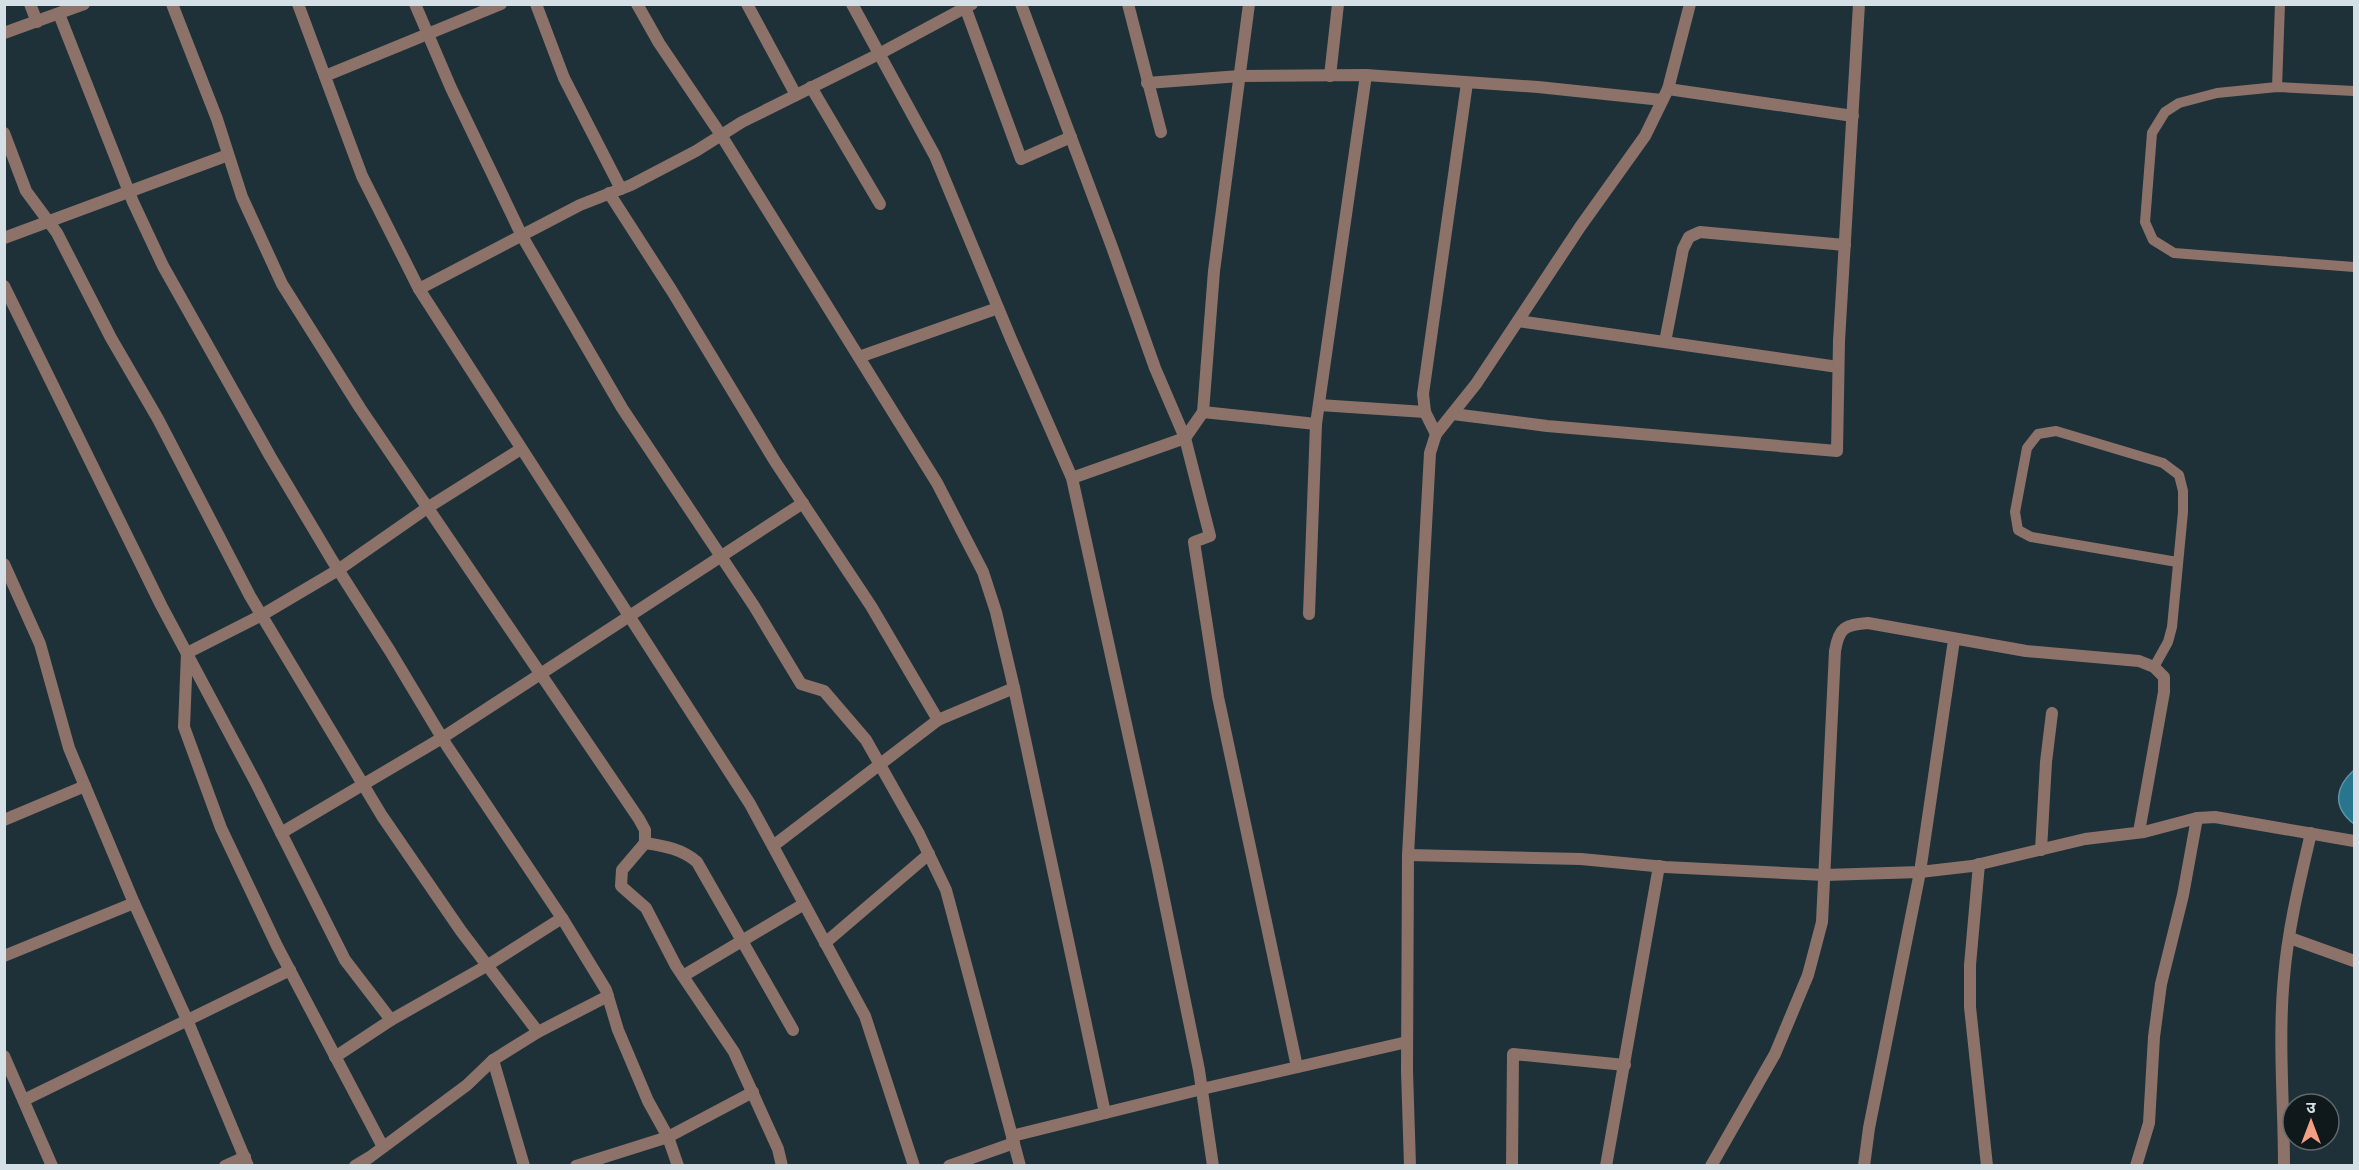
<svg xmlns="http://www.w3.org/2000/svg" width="2359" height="1170" font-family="'IBM Plex Serif','Noto Sans Devanagari',serif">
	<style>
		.water { fill: #29758e; stroke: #5c95a8; stroke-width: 1.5 }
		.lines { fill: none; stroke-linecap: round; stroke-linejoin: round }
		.service { stroke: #8d7269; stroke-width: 10 }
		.minor { stroke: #8d7269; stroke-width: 12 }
		.tertiary { stroke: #8d7269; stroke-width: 12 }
	</style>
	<rect width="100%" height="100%" fill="#1e3139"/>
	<path class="water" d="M2354,770V824C2332,807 2335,787 2354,770Z"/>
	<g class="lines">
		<g class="service">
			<polyline points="2277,87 2280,4"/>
			<polyline points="2354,91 2277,87 2217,93 2179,103 2165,112 2152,133 2145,222 2153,240 2174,253 2354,267"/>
			<polyline points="2154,667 2168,642 2172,627 2183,512 2183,491 2179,475 2163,463 2056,431 2038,434 2027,448 2015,512 2018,530 2031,537 2177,562"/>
		</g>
		<g class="minor">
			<polyline points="30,4 37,22"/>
			<polyline points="298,4 362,176 419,289 750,804 865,1016 914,1166"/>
			<polyline points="415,4 451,88 522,236 622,408 754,606 801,684 824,691 866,740 919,834 946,890 1020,1166"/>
			<polyline points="536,4 564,78 621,189"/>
			<polyline points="637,4 659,43 721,135 937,483 983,572 996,612 1014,688 1105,1113"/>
			<polyline points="747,4 796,95"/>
			<polyline points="852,4 935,156 1011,339 1072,478 1157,865 1199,1070 1213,1166"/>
			<polyline points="964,4 1021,159 1071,137"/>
			<polyline points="1021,4 1112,247 1155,368 1185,438 1210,536 1194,542 1218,697 1297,1067"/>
			<polyline points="1128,4 1161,132"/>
			<polyline points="59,14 133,202 163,266 270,456 332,560 390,651 447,746 562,918 606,990 618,1030 648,1101 668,1137 678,1166"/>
			<polyline points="4,33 84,4"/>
			<polyline points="325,76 501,4"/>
			<polyline points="1330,76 1338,4"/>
			<polyline points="1147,83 1240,76 1366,75 1538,87 1662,100"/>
			<polyline points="811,87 880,204"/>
			<polyline points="1668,89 1853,116"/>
			<polyline points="4,133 26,191 57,233 111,338 158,419 250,596 382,816 461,931 538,1032"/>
			<polyline points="609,193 672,291 776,463 871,606 938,720"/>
			<polyline points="4,238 228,155"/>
			<polyline points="4,286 161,605 256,783 345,960 391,1020 488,965 562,918"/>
			<polyline points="419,289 580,205 631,185 696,151 742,122 879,54 972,4"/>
			<polyline points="1518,321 1838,367"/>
			<polyline points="1665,342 1683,249 1689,237 1700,232 1845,245"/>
			<polyline points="859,357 998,308"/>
			<polyline points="1319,405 1425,412"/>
			<polyline points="1203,412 1316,424"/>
			<polyline points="1453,414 1547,426 1837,451 1839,341 1859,4"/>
			<polyline points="1436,434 1425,412 1423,394 1467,83"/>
			<polyline points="1072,478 1185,438 1203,412 1214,271 1249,4"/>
			<polyline points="4,564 40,644 69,748 134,903 188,1022 248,1166"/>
			<polyline points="1309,614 1316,424 1366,75"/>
			<polyline points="4,820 85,786"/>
			<polyline points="281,833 442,738 803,503"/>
			<path d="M645,843C665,846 682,849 697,862L793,1030"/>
			<polyline points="773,846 938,720 1014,688"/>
			<polyline points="2041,850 2046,762 2052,713"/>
			<polyline points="1408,855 1581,859 1665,867 1825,875 1920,872 1972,866 2085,839 2144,832 2197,818 2215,817 2354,841"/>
			<polyline points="1979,864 1970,965 1970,1007 1987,1166"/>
			<polyline points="2290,938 2354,961"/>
			<polyline points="825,943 929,854"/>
			<polyline points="4,956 134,903"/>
			<polyline points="683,976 804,904"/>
			<polyline points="4,1056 52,1166"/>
			<polyline points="335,1057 391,1020"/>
			<polyline points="493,1060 524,1166"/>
			<polyline points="24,1100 290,970"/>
			<polyline points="1012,1136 1202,1089 1407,1042"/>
			<polyline points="383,1147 277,946 221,828 184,727 187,653 262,615 338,570 427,508 521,449"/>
			<polyline points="225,1166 245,1157"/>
			<polyline points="355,1166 370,1157 467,1085 493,1060 538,1032 608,996"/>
			<polyline points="576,1166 668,1137 753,1092"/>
			<polyline points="949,1166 1014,1143"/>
			<polyline points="1512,1166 1513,1054 1625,1065"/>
			<polyline points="1606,1166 1659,866"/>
			<path d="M1711,1166L1775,1054L1808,975L1822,922L1835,651C1839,627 1845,625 1868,623L2026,651L2139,661L2154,667L2164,677V692L2139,832"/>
			<polyline points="1864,1166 1869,1128 1920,872 1954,640"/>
			<polyline points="2136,1166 2149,1123 2154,1037 2161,984 2183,895 2197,818"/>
			<path d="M2284,1166C2284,1103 2278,1040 2284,977C2288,928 2300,880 2311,833"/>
		</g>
		<g class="tertiary">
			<polyline points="172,4 217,119 242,197 282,284 360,408 639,819 645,830 645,843 622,870 621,886 646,908 676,966 734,1052 778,1149 782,1166"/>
			<polyline points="1410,1166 1407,1071 1408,855 1430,453 1436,434 1476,384 1580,227 1645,136 1668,89 1690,4"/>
		</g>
	</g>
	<rect width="2359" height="1170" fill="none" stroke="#d4e0e5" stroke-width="12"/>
	<g transform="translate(2311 1122)"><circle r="28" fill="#0f181b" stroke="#5e686c" stroke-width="1.5"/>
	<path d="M0-4.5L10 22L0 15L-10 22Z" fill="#f39f83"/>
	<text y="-9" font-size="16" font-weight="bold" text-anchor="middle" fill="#d4e0e5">उ</text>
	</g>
</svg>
